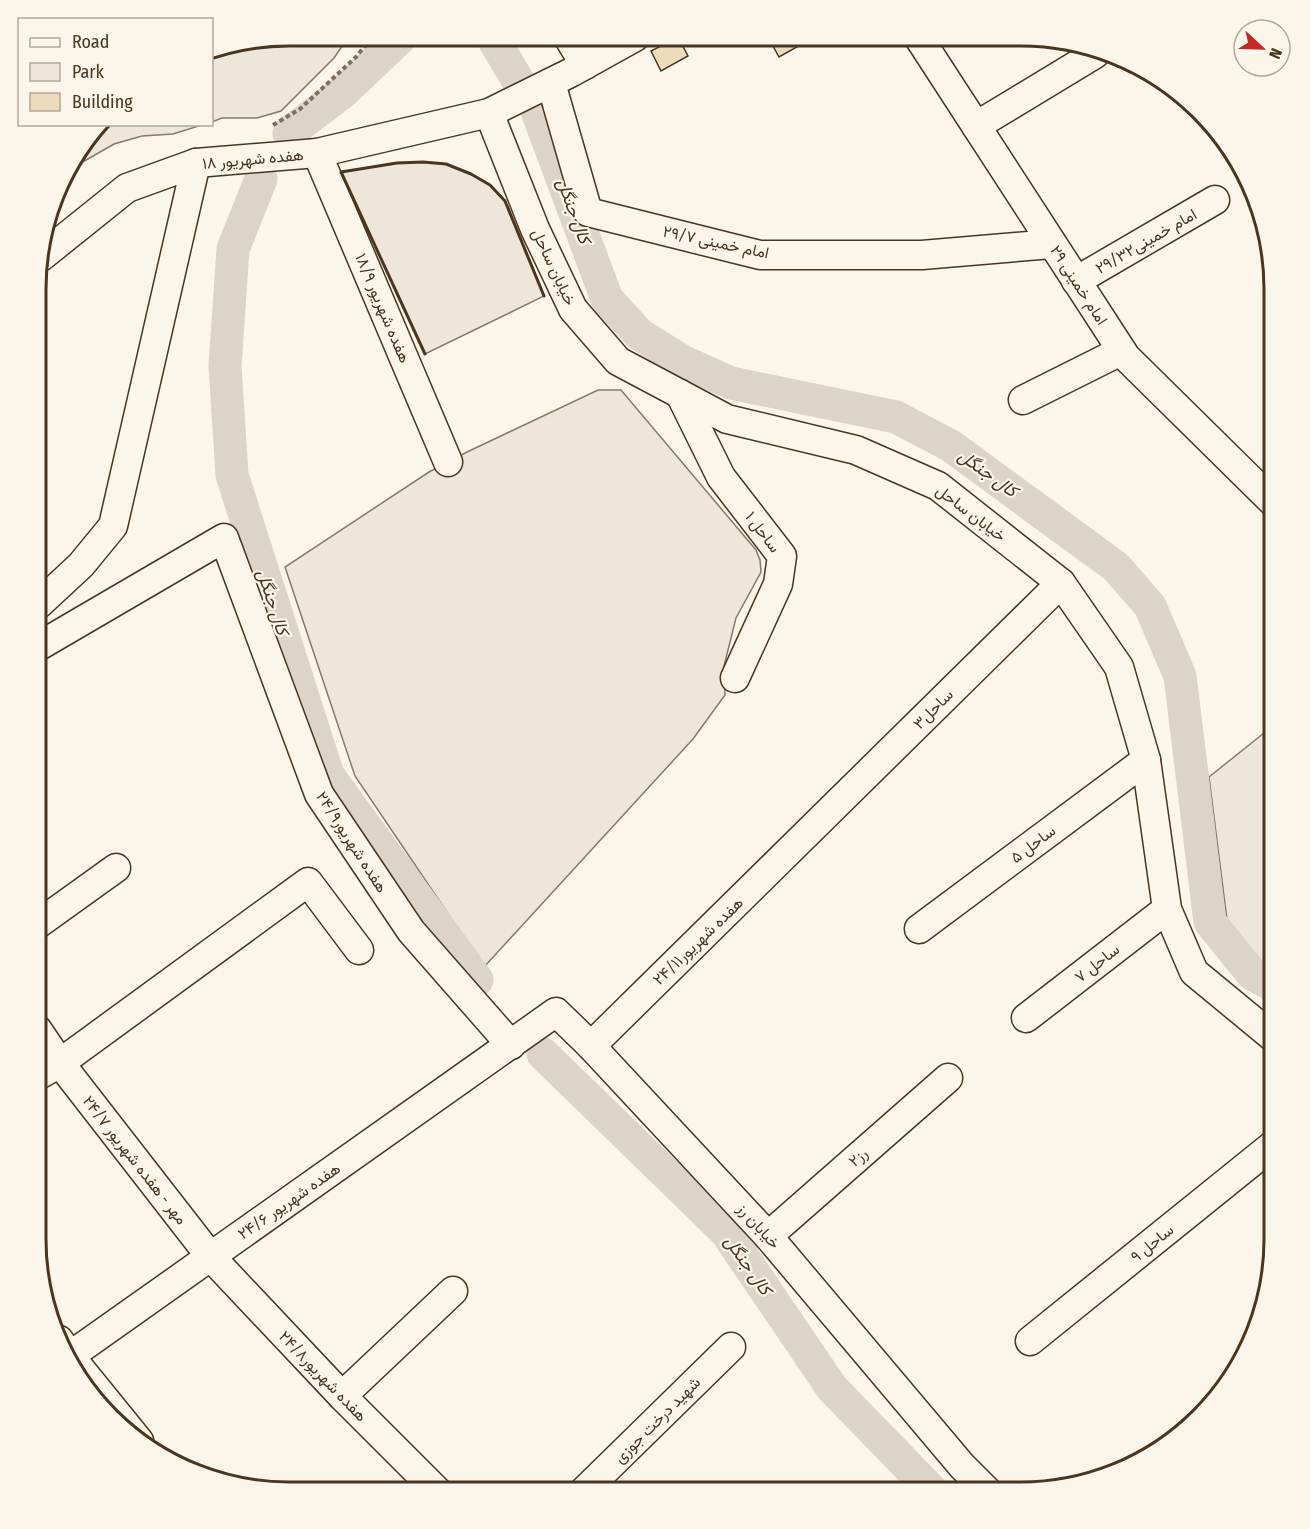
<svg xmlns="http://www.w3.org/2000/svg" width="1310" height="1529" font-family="'Fira Sans Condensed',Vazirmatn,sans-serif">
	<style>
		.green { fill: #ede6d9; stroke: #887966; stroke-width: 1.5 }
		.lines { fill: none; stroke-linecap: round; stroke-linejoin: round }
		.canal { stroke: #dcd4c6; stroke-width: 33 }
		.building { fill: #ecdcbc; stroke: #4a3520; stroke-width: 1.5 }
		.minor-casing { stroke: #4a3520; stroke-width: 31 }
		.path { stroke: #7f6f5c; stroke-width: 4; stroke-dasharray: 4.5 3; stroke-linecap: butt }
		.minor { stroke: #fbf6e9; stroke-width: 28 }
		.wall { stroke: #4a3520; stroke-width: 3 }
		.labels { text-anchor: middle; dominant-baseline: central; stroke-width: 4.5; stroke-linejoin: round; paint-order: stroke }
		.street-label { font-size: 16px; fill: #4a3520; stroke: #fbf6e9 }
		.water-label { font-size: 18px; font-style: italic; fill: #4a3520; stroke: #fbf6e9 }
		.rim { fill: none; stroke: #4a3520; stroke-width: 3 }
	</style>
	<rect width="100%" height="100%" fill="#fbf6e9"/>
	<g class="green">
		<polygon points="290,36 349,36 334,58 281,111 257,118 222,118 212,122 212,49"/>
		<polygon points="102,124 202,124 202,125 173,134 142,136 114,144 67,171 70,163"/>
		<polygon points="423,162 446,164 471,174 490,185 505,201 544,296 425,354 341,172 397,163"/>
		<polygon points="598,390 621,390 756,550 760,560 761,572 736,618 724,666 725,695 693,739 484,967 355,776 285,567 429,472 467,452"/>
		<polygon points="1274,725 1274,970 1260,961 1243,941 1227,920 1209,777"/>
	</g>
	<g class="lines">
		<g class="canal">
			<polyline points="492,37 517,79"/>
			<polyline points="538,114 607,299 639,334 682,361 731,383 896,417 951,446 1116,567 1150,606 1180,676 1210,922 1252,974 1274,986"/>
			<polyline points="289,133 343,92 402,36"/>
			<polyline points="261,179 233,249 225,366 232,475 328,775 477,980"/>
			<polyline points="543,1054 726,1232 832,1388 933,1492"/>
		</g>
	</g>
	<g class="building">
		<polygon points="678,37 688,56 661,71 651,51"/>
		<polygon points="725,37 744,37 730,45"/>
		<polygon points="768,37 813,38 779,57"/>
	</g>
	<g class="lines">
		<g class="minor-casing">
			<g id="minor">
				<polyline points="568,37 585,65"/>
				<polyline points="919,38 1126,357 1274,503"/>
				<polyline points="551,83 588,212 760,255 922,255 1052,244"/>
				<polyline points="489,113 535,229 573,309 618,361 727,419 856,450 938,486 1061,583 1119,667 1146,760 1167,909 1194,972 1274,1038"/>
				<polyline points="976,126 1095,54"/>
				<polyline points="317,153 448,462"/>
				<polyline points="41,257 127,188 196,163 317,153 489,113 572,72 635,37"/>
				<polyline points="1076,281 1215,200"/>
				<polyline points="680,394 721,477 782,556 778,584 735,678"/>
				<polyline points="1023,400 1121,351"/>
				<polyline points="39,604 81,565 113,526 196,163"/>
				<polyline points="39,646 224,538 319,794 411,931 511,1045"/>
				<polyline points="38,924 116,868"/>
				<polyline points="919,929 1146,760"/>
				<polyline points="1026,1018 1167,909"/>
				<polyline points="37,1029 60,1063 210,1256 342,1396 438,1492"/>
				<polyline points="591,1046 1061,583"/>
				<polyline points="37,1076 60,1063 308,882 359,950"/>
				<polyline points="768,1236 948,1078"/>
				<polyline points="59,1340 70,1356 139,1441"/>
				<polyline points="1030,1341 1273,1145"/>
				<polyline points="67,1358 556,1012 591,1046 768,1236 962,1466 988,1492"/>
				<polyline points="342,1396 453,1291"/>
				<polyline points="583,1492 731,1347"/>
			</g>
		</g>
		<polyline class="path" points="273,125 300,109 356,57 373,36"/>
		<use href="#minor" class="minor"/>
		<polyline class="wall" points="425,354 341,172 397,163 423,162 446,164 471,174 490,185 505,201 544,296"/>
	</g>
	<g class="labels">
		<g class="street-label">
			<text transform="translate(253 159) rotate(-5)">هفده شهریور ۱۸</text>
			<text transform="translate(1146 241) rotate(-30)">امام خمینی۲۹/۳۲</text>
			<text transform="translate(716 242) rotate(12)">امام خمینی ۲۹/۷</text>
			<text transform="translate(554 267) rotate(65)">خیابان ساحل</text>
			<text transform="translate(1079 285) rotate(57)">امام خمینی ۲۹</text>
			<text transform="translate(383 308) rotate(67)">هفده شهریور ۱۸/۹</text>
			<text transform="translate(971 513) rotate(37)">خیابان ساحل</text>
			<text transform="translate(763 532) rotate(53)">ساحل ۱</text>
			<text transform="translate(933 709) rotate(-45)">ساحل۳</text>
			<text transform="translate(352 842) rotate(57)">هفده شهریور۲۴/۹</text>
			<text transform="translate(1033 844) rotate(-37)">ساحل ۵</text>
			<text transform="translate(698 941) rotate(-44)">هفده شهریور۲۴/۱۱</text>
			<text transform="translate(1097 963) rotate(-38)">ساحل ۷</text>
			<text transform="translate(858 1157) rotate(-41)">رز۲</text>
			<text transform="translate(135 1160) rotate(52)">مهر - هفده شهریور ۲۴/۷</text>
			<text transform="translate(289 1201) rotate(-35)">هفده شهریور ۲۴/۶</text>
			<text transform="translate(759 1226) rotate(48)">خیابان رز</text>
			<text transform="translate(1152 1243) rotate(-39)">ساحل ۹</text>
			<text transform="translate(323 1376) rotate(46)">هفده شهریور۲۴/۸</text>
			<text transform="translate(657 1420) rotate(-45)">شهید درخت جوزی</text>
		</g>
		<g class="water-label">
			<text transform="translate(574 211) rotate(70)">کال جنگل</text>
			<text transform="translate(988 473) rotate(36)">کال جنگل</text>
			<text transform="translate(273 602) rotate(72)">کال جنگل</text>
			<text transform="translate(748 1265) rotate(55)">کال جنگل</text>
		</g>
	</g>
	<path d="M0 0H1310V1529H0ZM289 46H1021A243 243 0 0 1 1264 289V1239A243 243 0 0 1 1021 1482H289A243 243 0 0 1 46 1239V289A243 243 0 0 1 289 46Z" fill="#fbf6e9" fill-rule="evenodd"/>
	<path class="rim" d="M289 46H1021A243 243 0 0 1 1264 289V1239A243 243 0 0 1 1021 1482H289A243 243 0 0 1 46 1239V289A243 243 0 0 1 289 46Z"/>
	<rect x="18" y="18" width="195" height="108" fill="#fbf6e9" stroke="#b4a999" stroke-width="1.5"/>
	<rect x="30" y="38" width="30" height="9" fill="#fbf6e9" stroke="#b4a999" stroke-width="1.5"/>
	<text x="72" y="48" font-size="18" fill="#4a3520">Road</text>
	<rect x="30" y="63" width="30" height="18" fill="#ede6d9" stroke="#b4a999" stroke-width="1.5"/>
	<text x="72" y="78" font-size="18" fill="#4a3520">Park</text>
	<rect x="30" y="93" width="30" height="18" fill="#ecdcbc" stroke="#b4a999" stroke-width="1.5"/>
	<text x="72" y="108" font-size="18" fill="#4a3520">Building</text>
	<g transform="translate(1262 48) rotate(112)"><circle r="28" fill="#fbf6e9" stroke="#b4a999" stroke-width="1.5"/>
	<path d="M0-4.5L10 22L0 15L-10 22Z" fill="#c62828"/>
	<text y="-9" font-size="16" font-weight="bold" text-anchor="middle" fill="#4a3520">N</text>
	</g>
</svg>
